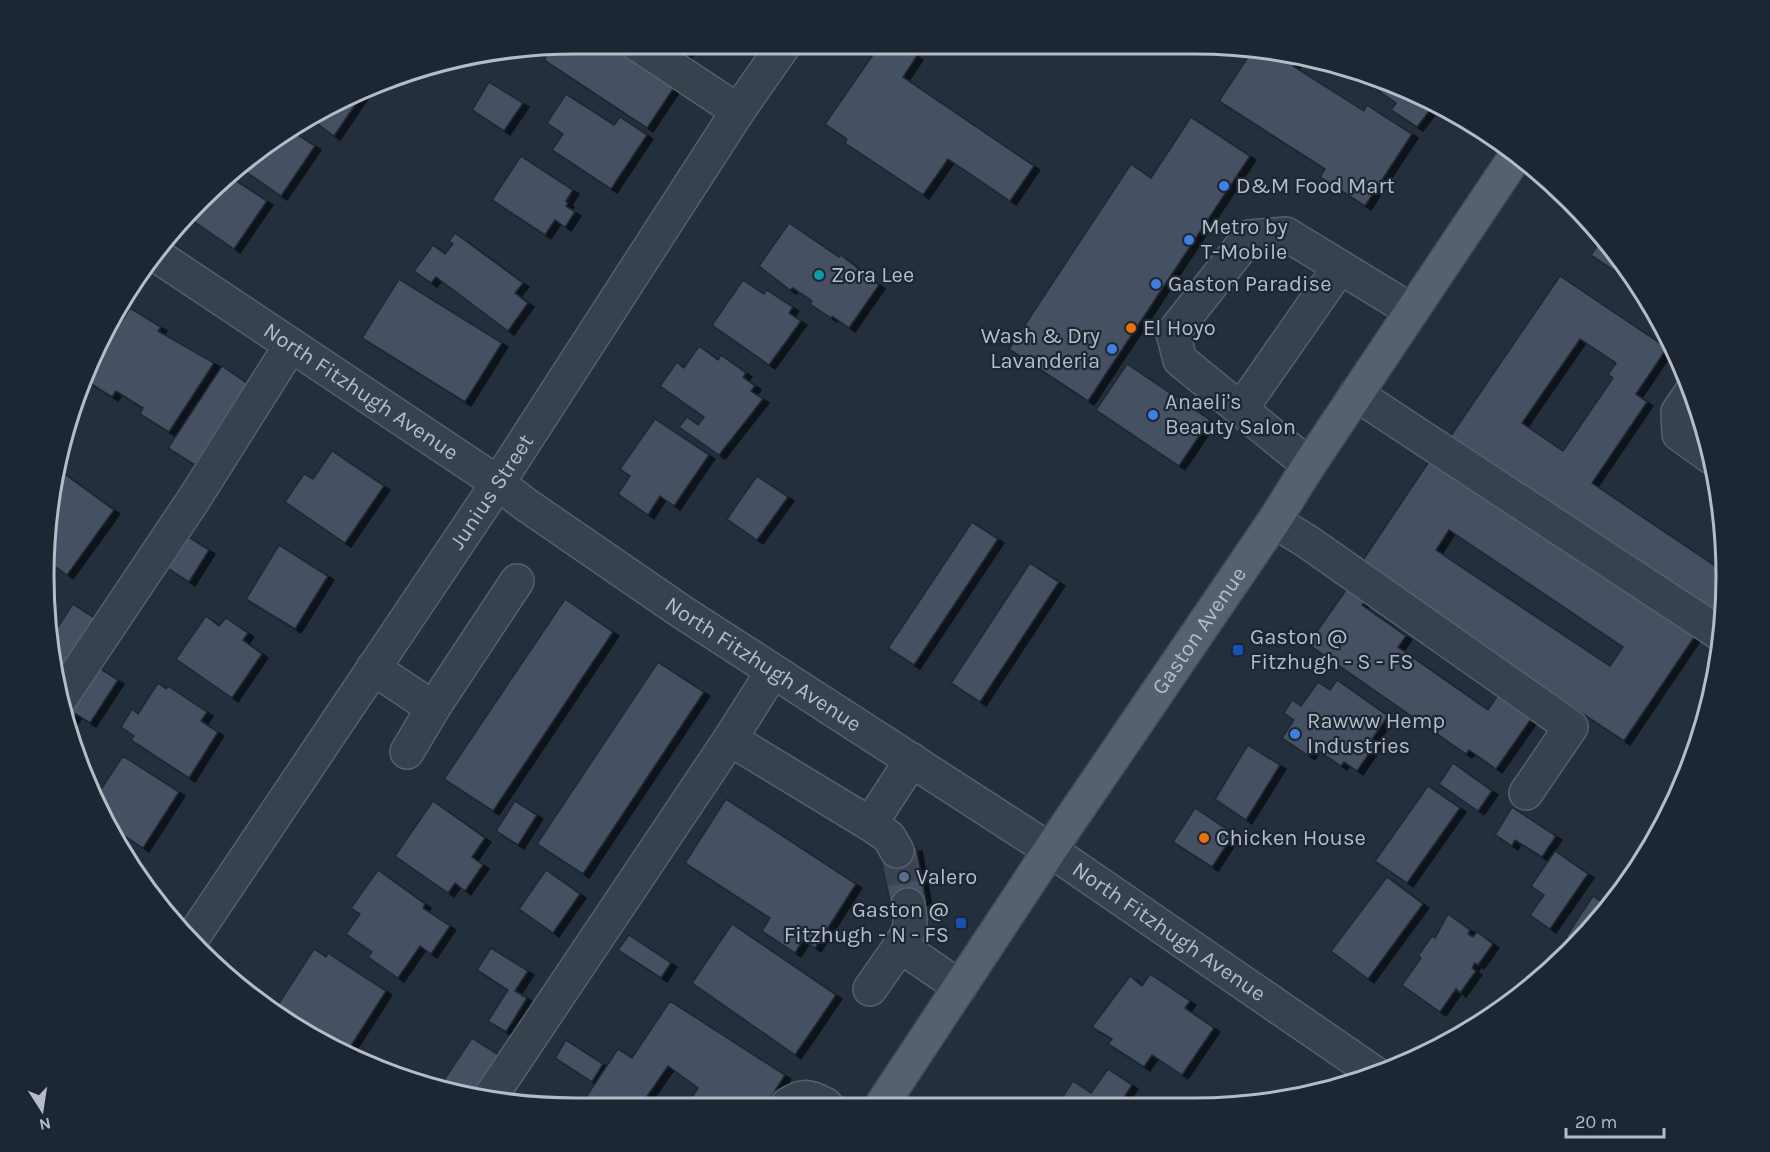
<svg xmlns="http://www.w3.org/2000/svg" width="1770" height="1152" font-family="Karla,sans-serif">
	<style>
		.building { fill: #455162; stroke: #1f2835; stroke-width: 1.5; fill-rule: evenodd; filter: url(#shadow) }
		.lines { fill: none; stroke-linecap: round; stroke-linejoin: round }
		.minor-tunnel { stroke: #3a4453; stroke-width: 33; stroke-dasharray: 33 16; stroke-linecap: butt }
		.minor-casing { stroke: #565f6c; stroke-width: 36 }
		.major-casing { stroke: #414a57; stroke-width: 36 }
		.minor { stroke: #38414e; stroke-width: 33 }
		.major { stroke: #56606e; stroke-width: 33 }
		.shop-dot { fill: #3f7fe0; stroke: #1d2633; stroke-width: 2 }
		.culture-dot { fill: #0f9aa8; stroke: #1d2633; stroke-width: 2 }
		.food-dot { fill: #e8710a; stroke: #1d2633; stroke-width: 2 }
		.transit-dot { fill: #1a4fb4; stroke: #1d2633; stroke-width: 2 }
		.service-dot { fill: #5c6f8a; stroke: #1d2633; stroke-width: 2 }
		.labels { text-anchor: middle; dominant-baseline: central; stroke-width: 4.5; stroke-linejoin: round; paint-order: stroke }
		.poi-label { font-size: 22px; fill: #b4bcc9; stroke: #1d2633; text-anchor: start }
		.street-label { font-size: 22px; fill: #b4bcc9; stroke: #1d2633 }
		.rim { fill: none; stroke: #b4bcc9; stroke-width: 3 }
	</style>
	<defs>
		<filter id="shadow"><feDropShadow dx="6" dy="4" stdDeviation="0" flood-color="#0009"/></filter>
	</defs>
	<rect width="100%" height="100%" fill="#242f3e"/>
	<g class="building">
		<polygon points="576,44 607,44 651,73 679,80 647,128 544,60 552,47"/>
		<polygon points="662,44 693,44 682,59"/>
		<polygon points="879,46 902,46 917,56 903,77 1034,166 1010,201 948,159 923,195 845,143 847,139 825,124"/>
		<polygon points="1254,48 1264,48 1294,56 1298,59 1293,66 1364,111 1367,105 1412,134 1365,206 1320,177 1325,169 1219,101"/>
		<polygon points="1350,71 1398,84 1433,106 1417,127 1391,110 1396,103"/>
		<polygon points="489,82 523,103 504,131 472,110"/>
		<polygon points="364,92 334,136 315,122 322,113"/>
		<polygon points="566,94 614,125 620,117 647,135 611,189 552,150 563,134 547,123"/>
		<polygon points="1191,117 1250,156 1088,401 1009,349 1131,164 1151,178"/>
		<polygon points="289,129 315,146 281,196 242,169 280,133"/>
		<polygon points="521,156 573,190 566,201 568,203 566,206 575,212 565,227 555,220 545,235 492,200"/>
		<polygon points="232,178 267,201 234,249 189,218"/>
		<polygon points="789,223 839,257 841,255 879,285 849,328 832,316 831,318 810,304 812,301 793,288 790,290 759,266"/>
		<polygon points="1593,226 1616,252 1639,287 1591,255 1600,242 1588,233"/>
		<polygon points="455,233 523,283 515,293 528,303 508,331 436,277 431,283 414,271 433,245 445,254 453,244 449,241"/>
		<path d="M1560,276L1667,348L1636,394L1647,402L1592,483L1724,572L1723,621L1450,437ZM1580,339L1616,363L1608,375L1613,378L1563,451L1522,423Z"/>
		<polygon points="399,279 502,343 465,402 362,338"/>
		<polygon points="743,280 764,294 767,290 793,307 789,313 801,321 769,365 712,325"/>
		<polygon points="130,308 161,327 158,331 214,363 169,432 140,414 143,408 116,391 112,397 85,380"/>
		<polygon points="699,346 718,360 721,355 746,373 743,377 755,386 751,391 763,399 719,455 679,427 687,417 698,425 704,417 660,386 677,362 684,368"/>
		<polygon points="1127,364 1210,420 1179,466 1096,410"/>
		<polygon points="222,366 248,384 195,465 168,448"/>
		<polygon points="655,419 709,455 674,506 660,496 648,515 618,494 630,476 620,469"/>
		<polygon points="332,451 384,486 345,543 285,502 304,474 313,479"/>
		<path d="M1434,454L1699,630L1624,741L1359,566ZM1449,530L1623,647L1610,666L1436,550Z"/>
		<polygon points="59,470 114,510 67,575 46,560 45,542"/>
		<polygon points="757,476 788,497 757,540 727,519"/>
		<polygon points="972,522 998,539 914,665 888,648"/>
		<polygon points="181,532 209,550 189,582 161,564"/>
		<polygon points="279,545 328,576 295,629 246,599"/>
		<polygon points="1030,563 1059,582 980,702 951,683"/>
		<polygon points="1351,583 1369,595 1362,605 1406,636 1398,647 1488,710 1504,686 1538,709 1496,769 1469,750 1466,754 1308,644"/>
		<polygon points="565,599 613,632 493,811 444,779"/>
		<polygon points="73,604 96,619 58,676 54,633"/>
		<polygon points="206,616 219,626 226,618 248,633 243,640 262,654 232,698 176,659"/>
		<polygon points="90,662 118,680 90,723 76,714 67,727 62,713"/>
		<polygon points="658,662 704,692 583,874 537,844"/>
		<polygon points="1337,680 1388,716 1372,739 1377,742 1357,771 1344,762 1341,766 1314,748 1309,756 1282,738 1294,720 1284,713 1292,700 1301,706 1318,682 1330,690"/>
		<polygon points="158,683 166,689 168,686 207,712 201,721 218,732 189,778 131,740 134,736 121,727 132,709 138,714"/>
		<polygon points="1248,745 1280,765 1246,820 1215,799"/>
		<polygon points="123,756 179,792 143,848 107,824 103,814 105,811 101,808 96,797"/>
		<polygon points="1453,763 1492,791 1478,811 1439,784"/>
		<polygon points="1428,786 1460,808 1407,883 1375,861"/>
		<polygon points="726,799 856,884 815,948 803,940 795,953 762,931 770,918 685,863"/>
		<polygon points="433,801 485,838 472,857 483,865 465,891 455,883 448,893 395,856"/>
		<polygon points="515,801 537,815 518,845 496,831"/>
		<polygon points="1512,807 1556,836 1542,857 1515,840 1512,846 1495,835"/>
		<polygon points="1195,808 1234,834 1212,867 1173,842"/>
		<polygon points="916,847 926,901 891,908 881,853"/>
		<polygon points="1555,851 1588,874 1550,929 1530,915 1544,895 1531,886"/>
		<polygon points="378,870 425,904 423,908 450,926 431,954 420,946 398,978 368,957 372,952 346,934 360,914 351,908"/>
		<polygon points="546,870 580,894 553,933 519,909"/>
		<polygon points="1387,877 1423,904 1368,979 1331,951"/>
		<polygon points="1593,896 1607,905 1611,900 1613,901 1595,927 1577,944 1566,937"/>
		<polygon points="1448,914 1470,930 1468,934 1473,937 1477,932 1493,944 1478,965 1475,963 1472,968 1476,971 1460,993 1456,989 1440,1012 1402,985 1421,958 1418,956 1432,936 1435,938"/>
		<polygon points="732,924 836,995 795,1055 692,983"/>
		<polygon points="629,935 671,963 661,978 618,950"/>
		<polygon points="491,948 528,971 515,991 527,998 506,1032 488,1021 508,990 477,970"/>
		<polygon points="314,949 326,957 328,953 386,991 347,1052 276,1008"/>
		<polygon points="1150,974 1190,1001 1185,1008 1214,1028 1182,1075 1152,1055 1144,1067 1108,1044 1112,1039 1092,1027 1130,976 1142,986"/>
		<polygon points="670,1001 785,1075 766,1105 687,1105 698,1088 668,1066 641,1105 591,1104 584,1100 618,1049 632,1058"/>
		<polygon points="472,1038 502,1057 475,1095 440,1086"/>
		<polygon points="566,1040 603,1064 592,1082 555,1058"/>
		<polygon points="1108,1069 1132,1085 1118,1107 1056,1107 1073,1081 1091,1093"/>
	</g>
	<g class="lines">
		<polyline class="minor-tunnel" points="897,851 908,905"/>
		<g class="minor-casing">
			<g id="minor">
				<polyline points="637,44 738,111"/>
				<path id="s1" d="M153,253L498,483L525,504L682,612L1050,850L1376,1074"/>
				<polyline points="1691,393 1678,412 1679,434 1711,457"/>
				<polyline points="1356,394 1722,635"/>
				<polyline points="1241,409 1340,267"/>
				<polyline points="1309,465 1180,360 1173,333 1249,237 1286,234 1412,311"/>
				<polyline points="1274,521 1308,542 1571,727 1526,793"/>
				<polyline points="373,668 433,708 517,581"/>
				<polyline points="60,699 194,499 291,345"/>
				<polyline points="730,739 870,824 912,760"/>
				<polyline points="407,752 433,708"/>
				<polyline points="870,824 889,837 897,851"/>
				<path d="M908,905C912,924 911,930 900,946L960,987"/>
				<path id="s2" d="M193,937L498,483L738,111L784,45"/>
				<polyline points="870,989 900,946"/>
				<polyline points="489,1099 730,739 773,671"/>
				<path d="M787,1105C803,1094 809,1096 826,1105"/>
			</g>
		</g>
		<g class="major-casing">
			<g id="major">
				<path id="s3" d="M881,1106L1050,850L1274,521L1309,465L1515,157"/>
			</g>
		</g>
		<use href="#minor" class="minor"/>
		<use href="#major" class="major"/>
	</g>
	<g class="shop-dot">
		<circle cx="1224" cy="186" r="6"/>
		<circle cx="1189" cy="240" r="6"/>
		<circle cx="1156" cy="284" r="6"/>
		<circle cx="1112" cy="349" r="6"/>
		<circle cx="1153" cy="415" r="6"/>
		<circle cx="1295" cy="734" r="6"/>
	</g>
	<circle class="culture-dot" cx="819" cy="275" r="6"/>
	<g class="food-dot">
		<circle cx="1131" cy="328" r="6"/>
		<circle cx="1204" cy="838" r="6"/>
	</g>
	<g class="transit-dot">
		<rect x="1232" y="644" width="12" height="12" rx="3"/>
		<rect x="955" y="917" width="12" height="12" rx="3"/>
	</g>
	<circle class="service-dot" cx="904" cy="877" r="6"/>
	<g class="labels">
		<g class="poi-label">
			<text x="1236" y="186">D&amp;M Food Mart</text>
			<text x="1201" y="227">Metro by<tspan x="1201" dy="25">T-Mobile</tspan></text>
			<text x="831" y="275">Zora Lee</text>
			<text x="1168" y="284">Gaston Paradise</text>
			<text x="1143" y="328">El Hoyo</text>
			<text x="1100" y="336" text-anchor="end">Wash &amp; Dry<tspan x="1100" dy="25">Lavanderia</tspan></text>
			<text x="1165" y="402">Anaeli's<tspan x="1165" dy="25">Beauty Salon</tspan></text>
			<text x="1250" y="637">Gaston @<tspan x="1250" dy="25">Fitzhugh - S - FS</tspan></text>
			<text x="1307" y="721">Rawww Hemp<tspan x="1307" dy="25">Industries</tspan></text>
			<text x="1216" y="838">Chicken House</text>
			<text x="916" y="877">Valero</text>
			<text x="949" y="910" text-anchor="end">Gaston @<tspan x="949" dy="25">Fitzhugh - N - FS</tspan></text>
		</g>
		<g class="street-label">
			<text stroke="none"><textPath href="#s1" startOffset="250">North Fitzhugh Avenue</textPath></text>
			<text stroke="none"><textPath href="#s2" startOffset="536">Junius Street</textPath></text>
			<text stroke="none"><textPath href="#s3" startOffset="572">Gaston Avenue</textPath></text>
			<text stroke="none"><textPath href="#s1" startOffset="736">North Fitzhugh Avenue</textPath></text>
			<text stroke="none"><textPath href="#s1" startOffset="1222">North Fitzhugh Avenue</textPath></text>
		</g>
	</g>
	<path d="M0 0H1770V1152H0ZM576 54H1194A522 522 0 0 1 1716 576V576A522 522 0 0 1 1194 1098H576A522 522 0 0 1 54 576V576A522 522 0 0 1 576 54Z" fill="#1d2633" fill-rule="evenodd"/>
	<path class="rim" d="M576 54H1194A522 522 0 0 1 1716 576V576A522 522 0 0 1 1194 1098H576A522 522 0 0 1 54 576V576A522 522 0 0 1 576 54Z"/>
	<g transform="translate(42 1110) rotate(168)" stroke="#1d2633" stroke-width="4.5" paint-order="stroke">
	<path d="M0-4.5L10 22L0 15L-10 22Z" fill="#b4bcc9"/>
	<text y="-9" font-size="16" font-weight="bold" text-anchor="middle" fill="#b4bcc9">N</text>
	</g>
	<path d="M1566 1128v9h98v-9" fill="none" stroke="#b4bcc9" stroke-width="3"/>
	<text x="1575" y="1128" font-size="18" fill="#b4bcc9" stroke="#1d2633" stroke-width="4.5" paint-order="stroke">20 m</text>
</svg>
